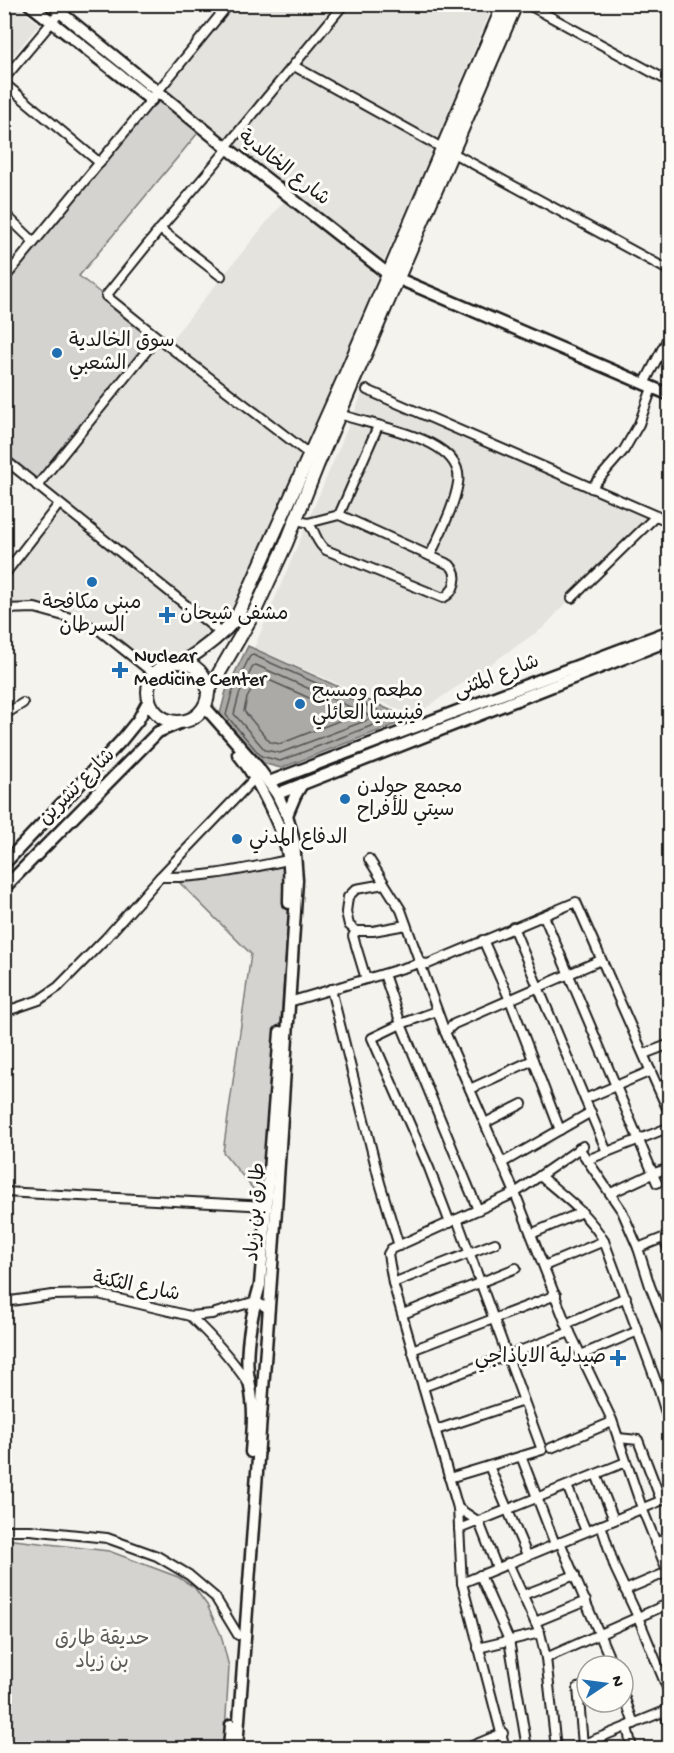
<svg xmlns="http://www.w3.org/2000/svg" width="674" height="1753" font-family="'Gochi Hand','Playpen Sans Arabic',sans-serif">
	<style>
		.built { fill: #e4e3de }
		.green { fill: #d4d3cf; stroke: #787876; stroke-width: 1.5 }
		.water { fill: #abaaa6; stroke: #72716f; stroke-width: 1.5 }
		.lines { fill: none; stroke-linecap: round; stroke-linejoin: round }
		.shore { stroke: #555553; stroke-width: 1.5 }
		.street-casing { stroke: #1c1c1c; stroke-width: 12 }
		.secondary-casing { stroke: #1c1c1c; stroke-width: 15 }
		.primary-casing { stroke: #1c1c1c; stroke-width: 16 }
		.street { stroke: #fdfcf7; stroke-width: 8 }
		.secondary { stroke: #fdfcf7; stroke-width: 10 }
		.primary { stroke: #fdfcf7; stroke-width: 12 }
		.poi-dot { fill: #1f6fb2; stroke: #fdfcf7; stroke-width: 2 }
		.labels { text-anchor: middle; dominant-baseline: central; stroke-width: 6; stroke-linejoin: round; paint-order: stroke }
		.street-label { font-size: 20px; fill: #1c1c1c; stroke: #fdfcf7 }
		.poi-label { font-size: 20px; fill: #1c1c1c; stroke: #fdfcf7; text-anchor: start }
		.park-label { font-size: 20px; fill: #5c5c5b; stroke: #fdfcf7 }
	</style>
	<rect width="100%" height="100%" fill="#f4f3ee"/>
	<filter id="ink" filterUnits="userSpaceOnUse"><feTurbulence type="fractalNoise" baseFrequency=".0167" numOctaves="2"/><feDisplacementMap in="SourceGraphic" scale="12" xChannelSelector="R" yChannelSelector="G"/><feConvolveMatrix kernelMatrix="1 2 1 2 8 2 1 2 1" color-interpolation-filters="sRGB"/></filter>
	<g filter="url(#ink)">
		<g class="built">
			<polygon points="5,4 15,5 39,24 5,66"/>
			<polygon points="229,5 493,5 434,147 380,270 296,486 237,617 183,662 173,662 164,665 154,674 99,630 35,608 5,609 4,575 59,505 37,486 157,338 167,345 288,196 158,91"/>
			<polygon points="362,394 646,518 543,628 414,716 254,648"/>
		</g>
		<g class="green">
			<polygon points="158,91 202,128 79,276 157,338 37,486 5,459 5,279"/>
			<polygon points="288,860 289,904 286,952 267,1206 223,1152 251,954 172,875"/>
			<polygon points="5,1539 109,1551 178,1577 194,1587 207,1605 221,1635 229,1667 224,1748 5,1748"/>
		</g>
		<polygon class="water" points="248,646 410,719 281,768 258,762 219,718 226,691"/>
		<g class="lines">
			<g class="shore">
				<polygon points="253,655 388,715 389,719 280,761 261,756 226,715 232,693 250,656"/>
				<polygon points="256,665 368,715 370,719 280,753 265,750 234,714 239,695 253,666"/>
				<polygon points="260,676 345,714 346,718 280,744 270,742 244,711 247,698 258,678"/>
			</g>
			<g class="street-casing">
				<g id="street">
					<polyline points="527,4 670,82"/>
					<polyline points="294,66 442,148"/>
					<polyline points="4,79 67,4"/>
					<polyline points="4,83 100,163"/>
					<polyline points="158,91 229,4"/>
					<polyline points="453,153 670,271"/>
					<polyline points="4,213 34,242"/>
					<polyline points="160,229 221,276"/>
					<polyline points="4,279 151,100"/>
					<polyline points="644,384 670,334"/>
					<polyline points="367,390 670,522"/>
					<path d="M340,414C369,426 466,437 458,483C454,508 440,533 430,556"/>
					<polyline points="309,454 167,345 106,296 160,229 225,152 226,147 344,4"/>
					<polyline points="4,459 222,634"/>
					<polyline points="37,486 157,338"/>
					<polyline points="591,488 624,450 639,424 652,388"/>
					<polyline points="339,515 378,426"/>
					<path d="M297,520L308,523L339,515L344,517L450,565C460,575 455,592 443,598L326,550C315,542 317,533 308,523"/>
					<polyline points="4,575 59,504"/>
					<polyline points="572,598 656,516"/>
					<polyline points="4,609 35,608 71,618 99,630 154,674"/>
					<polyline points="4,715 23,703"/>
					<polyline points="160,877 254,779"/>
					<polyline points="384,884 356,889 348,897 346,912 349,925 356,931 373,931 406,925"/>
					<polyline points="544,916 657,1183"/>
					<polyline points="513,927 607,1152"/>
					<polyline points="356,931 353,936 366,979"/>
					<polyline points="483,940 510,1000 560,1130"/>
					<polyline points="601,960 454,1024 445,1032 515,1193 566,1324 612,1420 642,1508 670,1578"/>
					<polyline points="384,974 401,1024 478,1210"/>
					<polyline points="331,989 380,1183 399,1246"/>
					<polyline points="289,1002 420,963 401,910 369,859"/>
					<polyline points="437,1011 401,1024 372,1038 429,1168 450,1223"/>
					<path d="M4,1012L39,1000L58,987L106,938L160,877C207,878 243,869 288,860"/>
					<polyline points="445,1032 420,963 428,964 576,902 670,1115"/>
					<polyline points="644,1054 670,1044"/>
					<polyline points="658,1087 670,1082"/>
					<polyline points="470,1089 533,1060"/>
					<polyline points="585,1099 651,1071"/>
					<polyline points="485,1123 522,1104"/>
					<polyline points="579,1148 622,1211 638,1248 650,1286 670,1337"/>
					<polyline points="587,1160 670,1127"/>
					<polyline points="502,1163 591,1112"/>
					<path d="M540,1176C564,1196 588,1214 604,1241L656,1381L670,1426"/>
					<polyline points="4,1192 267,1206"/>
					<polyline points="611,1193 654,1173 670,1168"/>
					<polyline points="531,1234 582,1212"/>
					<polyline points="664,1238 670,1254"/>
					<polyline points="638,1248 670,1235"/>
					<polyline points="544,1266 604,1241"/>
					<polyline points="393,1283 495,1243"/>
					<polyline points="4,1302 52,1295 98,1294 190,1316 212,1314 256,1301 268,1309"/>
					<polyline points="403,1314 516,1268"/>
					<path d="M190,1316C211,1336 232,1359 248,1383"/>
					<polyline points="566,1324 626,1297"/>
					<polyline points="412,1350 556,1295"/>
					<polyline points="581,1355 638,1331"/>
					<polyline points="423,1387 570,1332"/>
					<polyline points="436,1430 523,1401"/>
					<polyline points="618,1438 638,1440 661,1500"/>
					<polyline points="551,1448 612,1422"/>
					<polyline points="521,1456 555,1544"/>
					<polyline points="489,1466 527,1555"/>
					<polyline points="596,1474 614,1520"/>
					<polyline points="449,1478 542,1450 457,1219"/>
					<polyline points="567,1486 586,1531"/>
					<polyline points="458,1508 479,1522 497,1568"/>
					<polyline points="601,1525 615,1568 638,1617 670,1695"/>
					<polyline points="459,1529 626,1462"/>
					<polyline points="4,1530 30,1530 107,1538 157,1556 189,1575 215,1597 238,1635"/>
					<polyline points="560,1542 613,1666"/>
					<polyline points="655,1543 670,1537"/>
					<polyline points="508,1563 540,1633 546,1658 556,1748"/>
					<polyline points="480,1575 509,1640 527,1748"/>
					<polyline points="462,1583 458,1508 393,1283 388,1254 391,1249 515,1193 583,1146"/>
					<polyline points="625,1590 670,1571"/>
					<polyline points="523,1595 575,1575"/>
					<polyline points="535,1622 586,1601"/>
					<polyline points="478,1648 540,1633"/>
					<polyline points="546,1658 670,1603"/>
					<polyline points="623,1693 634,1724"/>
					<polyline points="665,1711 670,1731"/>
					<polyline points="627,1727 632,1748"/>
					<polyline points="583,1745 578,1688 587,1685"/>
					<polyline points="467,1748 503,1733"/>
					<polyline points="505,1748 462,1583 670,1497"/>
					<polyline points="574,1748 670,1709"/>
				</g>
			</g>
			<g class="secondary-casing">
				<g id="secondary">
					<polyline points="29,4 151,100 158,91"/>
					<polyline points="50,4 226,147 388,274"/>
					<polyline points="399,279 670,395"/>
					<polyline points="204,706 257,766 277,794 287,815 294,841 297,880 276,1210 237,1748"/>
					<path d="M238,754C254,773 282,826 287,851C291,867 289,886 289,903"/>
					<polyline points="269,782 670,631"/>
					<polyline points="277,794 670,640"/>
					<polyline points="287,815 295,796 302,784"/>
					<polyline points="4,864 121,741 138,720 149,700"/>
					<polyline points="4,888 158,732 182,722"/>
					<path d="M251,1452C252,1440 253,1427 253,1415C253,1400 250,1387 248,1373C245,1344 252,1313 260,1285L280,1032"/>
					<polyline points="229,1748 231,1725"/>
				</g>
			</g>
			<g class="primary-casing">
				<g id="primary">
					<path d="M183,662C204,649 221,636 237,617L343,380L504,4"/>
					<circle cx="178" cy="692" r="30"/>
					<polyline points="208,692 255,611 286,544 317,466 516,4"/>
				</g>
			</g>
			<use href="#street" class="street"/>
			<use href="#secondary" class="secondary"/>
			<use href="#primary" class="primary"/>
		</g>
	</g>
	<g class="poi-dot">
		<circle cx="57" cy="353" r="6"/>
		<circle cx="92" cy="582" r="6"/>
		<path d="M164 606h6v6h6v6h-6v6h-6v-6h-6v-6h6z"/>
		<path d="M117 661h6v6h6v6h-6v6h-6v-6h-6v-6h6z"/>
		<circle cx="300" cy="704" r="6"/>
		<circle cx="345" cy="799" r="6"/>
		<circle cx="237" cy="839" r="6"/>
		<path d="M615 1349h6v6h6v6h-6v6h-6v-6h-6v-6h6z"/>
	</g>
	<g class="labels">
		<g class="street-label">
			<text transform="translate(283 169) rotate(38)">شارع الخالدية</text>
			<text transform="translate(497 678) rotate(-21)">شارع المثنى</text>
			<text transform="translate(78 788) rotate(-45)">شارع تشرين</text>
			<text transform="translate(257 1212) rotate(-86)">طارق بن زياد</text>
			<text transform="translate(136 1288) rotate(11)">شارع الثكنة</text>
		</g>
		<g class="poi-label">
			<text x="69" y="342">سوق الخالدية<tspan x="69" dy="23">الشعبي</tspan></text>
			<text x="92" y="604" text-anchor="middle">مبنى مكافحة<tspan x="92" dy="23">السرطان</tspan></text>
			<text x="180" y="615">مشفى شيحان</text>
			<text x="134" y="658">Nuclear<tspan x="134" dy="23">Medicine Center</tspan></text>
			<text x="312" y="692">مطعم ومسبح<tspan x="312" dy="23">فينيسيا العائلي</tspan></text>
			<text x="357" y="788">مجمع جولدن<tspan x="357" dy="23">سيتي للأفراح</tspan></text>
			<text x="249" y="839">الدفاع المدني</text>
			<text x="606" y="1358" text-anchor="end">صيدلية الاياذاجي</text>
		</g>
		<g class="park-label">
			<text x="102" y="1640">حديقة طارق<tspan x="102" dy="23">بن زياد</tspan></text>
		</g>
	</g>
	<rect width="674" height="1753" fill="none" stroke="#fdfcf7" stroke-width="24"/>
	<rect x="12" y="12" width="650" height="1729" fill="none" stroke="#1c1c1c" stroke-width="2" filter="url(#ink)"/>
	<g transform="translate(605 1684) rotate(77)"><circle r="28" fill="#fdfcf7" stroke="#a3a29f" stroke-width="1.5"/>
	<path d="M0-4.5L10 22L0 15L-10 22Z" fill="#1f6fb2"/>
	<text y="-9" font-size="16" font-weight="bold" text-anchor="middle" fill="#1c1c1c">N</text>
	</g>
</svg>
